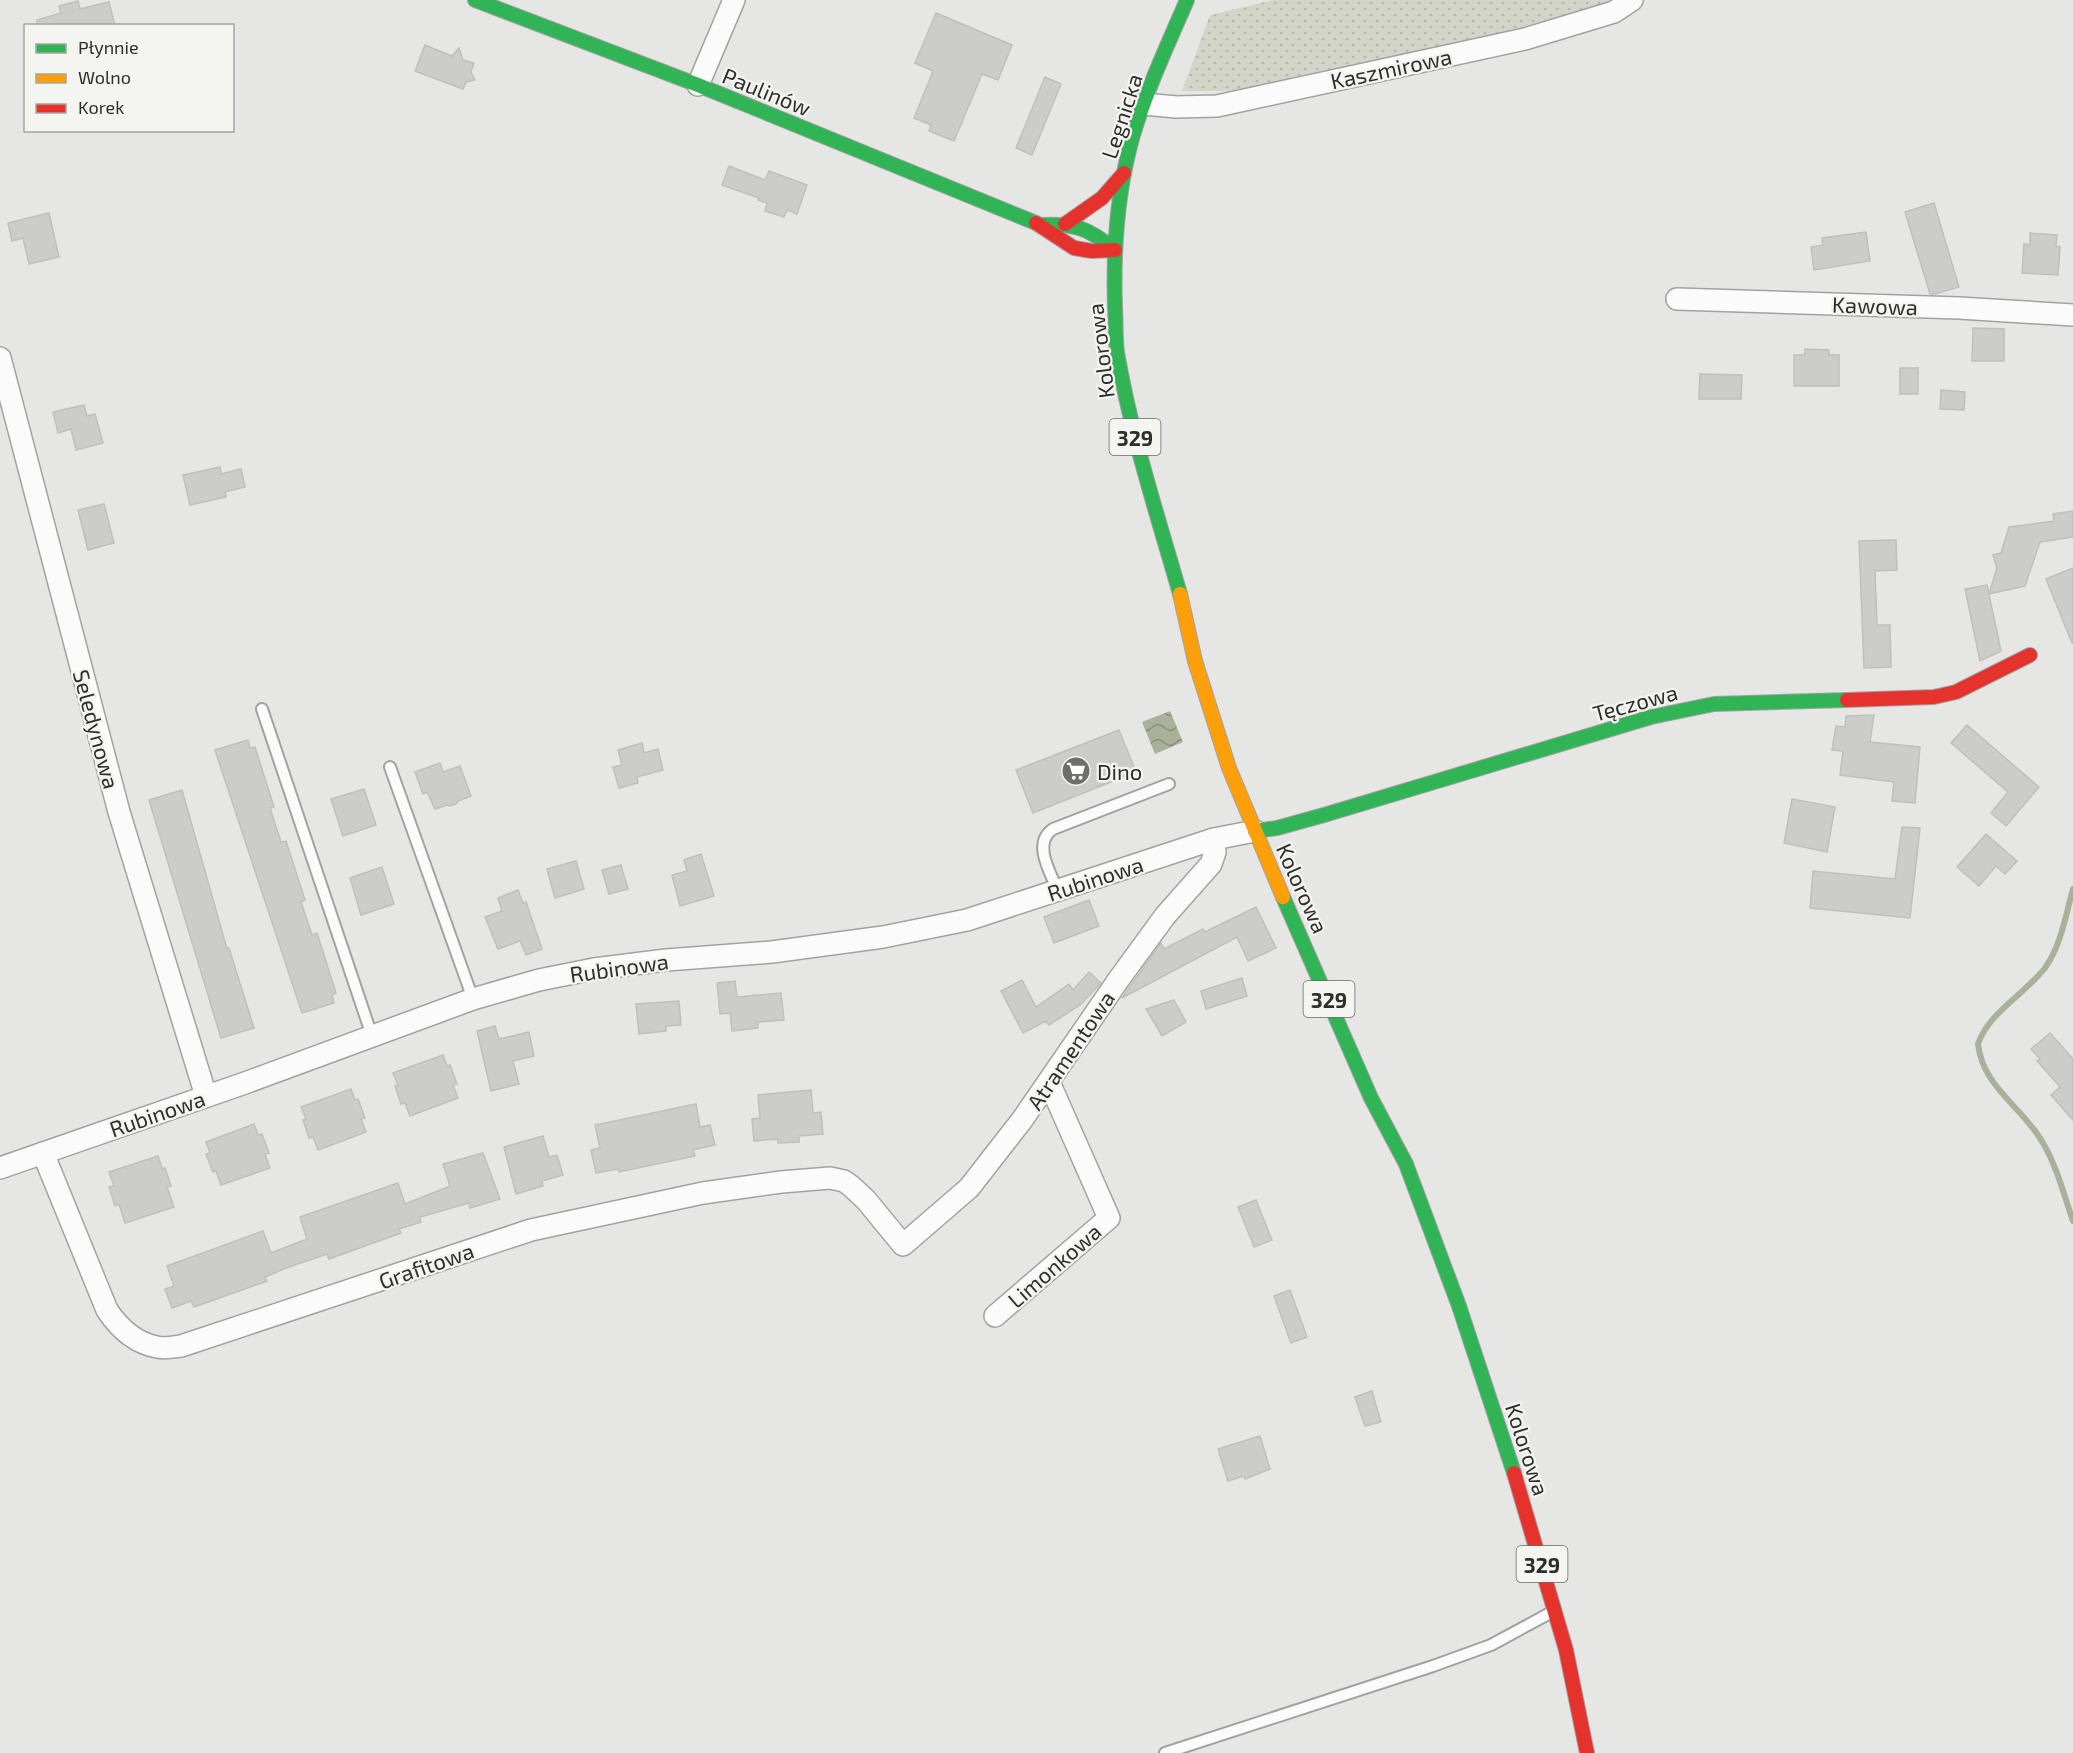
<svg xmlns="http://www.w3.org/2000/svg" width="2073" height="1753" font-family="'Exo 2',sans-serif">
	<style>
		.grass { fill: url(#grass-dots) }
		.water { fill: url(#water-waves) }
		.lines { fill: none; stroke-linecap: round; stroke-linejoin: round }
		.stream { stroke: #aab099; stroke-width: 6 }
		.building { fill: #cccdcb; stroke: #bfbfbe; stroke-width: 1.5 }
		.lane-casing { stroke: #a2a2a1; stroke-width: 14 }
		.street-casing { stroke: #a2a2a1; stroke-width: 24 }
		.fast-casing { stroke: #a2a2a1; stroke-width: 16 }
		.slow-casing { stroke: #a2a2a1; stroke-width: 16 }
		.jam-casing { stroke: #a2a2a1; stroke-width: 16 }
		.lane { stroke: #fbfbfb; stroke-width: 10 }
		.street { stroke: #fbfbfb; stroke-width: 21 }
		.fast { stroke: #30b455; stroke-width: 14 }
		.slow { stroke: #ff9f0a; stroke-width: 14 }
		.jam { stroke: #e5322d; stroke-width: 14 }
		.labels { text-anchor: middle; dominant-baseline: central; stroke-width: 4.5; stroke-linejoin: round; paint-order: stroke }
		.shield { fill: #f4f5f1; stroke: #696a68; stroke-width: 1.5 }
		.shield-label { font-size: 21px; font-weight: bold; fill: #2e2f2d }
		.street-label { font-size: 22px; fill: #2e2f2d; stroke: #f4f5f1 }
		.poi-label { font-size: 22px; fill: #2e2f2d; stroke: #f4f5f1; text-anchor: start }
	</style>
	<defs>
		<pattern id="grass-dots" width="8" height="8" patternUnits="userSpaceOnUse" patternTransform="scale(1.5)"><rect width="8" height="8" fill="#d2d5c8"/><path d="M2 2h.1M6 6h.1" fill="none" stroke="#b5b7ac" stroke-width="1.8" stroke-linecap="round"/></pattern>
		<pattern id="water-waves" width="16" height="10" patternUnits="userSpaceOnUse" patternTransform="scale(1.5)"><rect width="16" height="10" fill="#aab099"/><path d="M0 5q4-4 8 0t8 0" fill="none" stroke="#8b907d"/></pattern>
	</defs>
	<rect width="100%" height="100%" fill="#e6e7e5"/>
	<polygon class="grass" points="1273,0 1613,0 1603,5 1543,22 1411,55 1236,91 1182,91 1210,15"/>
	<polygon class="water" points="1170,711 1183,742 1155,754 1142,722"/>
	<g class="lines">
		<path class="stream" d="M2073,889C2066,914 2061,946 2045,968C2025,994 1989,1012 1978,1044C1983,1088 2023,1107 2043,1143C2057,1167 2064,1195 2073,1221"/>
	</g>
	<g class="building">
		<polygon points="78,1 80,9 109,2 115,26 37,26 37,20 61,13 59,6"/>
		<polygon points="936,13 1012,45 998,80 982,74 954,141 929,131 931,125 914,118 933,71 915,63"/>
		<polygon points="425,45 452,56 459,48 463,60 474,63 471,72 475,80 466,82 463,89 415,71"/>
		<polygon points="1045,77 1061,84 1032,155 1016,148"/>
		<polygon points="729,166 765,180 769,171 807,185 797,214 787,210 784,217 765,211 767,203 758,200 759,198 722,185"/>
		<polygon points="1934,203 1959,287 1935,294 1930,294 1905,212"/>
		<polygon points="49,213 59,257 29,264 23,238 12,241 8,223"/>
		<polygon points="1866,232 1870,261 1814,270 1811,247 1823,245 1822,238"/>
		<polygon points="2030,233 2057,235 2056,246 2060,247 2058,275 2022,273 2024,244 2030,245"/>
		<polygon points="1973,328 2004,329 2004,361 1972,361"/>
		<polygon points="1805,349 1829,350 1829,355 1839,355 1839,386 1794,386 1794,355 1805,355"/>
		<rect x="1900" y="368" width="18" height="26"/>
		<polygon points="1700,374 1742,375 1741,399 1699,399"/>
		<polygon points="1941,390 1965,392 1964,410 1940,409"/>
		<polygon points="84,405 87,416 95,414 103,443 76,450 71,429 58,433 53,412"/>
		<polygon points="220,467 221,474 241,469 245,487 225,492 226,497 190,505 183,475"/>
		<polygon points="104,504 114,543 88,550 78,510"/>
		<polygon points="2073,511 2073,537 2040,542 2025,586 1989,594 1997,568 1993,555 2001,553 2009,527 2054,521 2053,514"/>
		<polygon points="1896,540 1897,570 1875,571 1877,625 1890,625 1891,667 1864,668 1859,541"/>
		<polygon points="2073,568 2073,643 2072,643 2046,579"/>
		<polygon points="1987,585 2001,651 1980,661 1965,589"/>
		<polygon points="1874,715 1870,742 1920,747 1915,803 1892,801 1894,782 1840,775 1843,751 1832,750 1836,726 1845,727 1846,716"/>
		<polygon points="1967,725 2039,787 2006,826 1991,813 2008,792 1951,743"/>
		<polygon points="1119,730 1136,772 1033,813 1016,770"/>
		<polygon points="248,740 250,748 255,747 274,807 270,808 281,842 286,841 305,900 301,902 312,935 317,933 336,993 332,995 334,1003 302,1013 215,750"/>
		<polygon points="642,743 644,753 658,749 663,770 637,777 638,783 619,788 613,767 622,765 618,750"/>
		<polygon points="440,763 443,772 460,766 471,796 458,801 456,804 450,806 447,805 435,809 427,792 423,794 415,772"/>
		<polygon points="364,789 376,825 343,836 331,799"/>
		<polygon points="182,790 227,949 229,948 254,1028 221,1038 149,800"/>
		<polygon points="1792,799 1835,807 1827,852 1784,843"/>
		<polygon points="1902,827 1920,828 1910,918 1810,908 1813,871 1895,879"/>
		<polygon points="1986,834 2017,861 2005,874 1996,866 1979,886 1957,867"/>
		<polygon points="701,854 714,896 680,906 672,875 687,871 684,860"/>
		<polygon points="576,861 584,889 555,898 547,869"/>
		<polygon points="621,865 628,889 609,894 602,870"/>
		<polygon points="382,867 394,904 361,915 350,878"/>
		<polygon points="518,890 523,903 526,902 542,949 526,955 520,941 498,949 485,917 502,911 498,898"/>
		<polygon points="1089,900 1099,926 1054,943 1044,917"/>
		<polygon points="1256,907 1276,948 1248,961 1237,937 1122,998 1161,943 1164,949 1203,929 1205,932"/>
		<polygon points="1089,972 1101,983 1080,1005 1049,1025 1046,1021 1023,1033 1001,991 1022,980 1036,1007 1069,984 1073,990"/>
		<polygon points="1242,978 1247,996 1206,1009 1201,991"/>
		<polygon points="735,981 737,997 781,993 784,1020 758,1022 758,1028 732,1031 730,1013 720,1014 717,983"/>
		<polygon points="1174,1000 1186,1022 1162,1036 1146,1009"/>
		<polygon points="679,1001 681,1025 666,1026 666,1031 639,1034 636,1004"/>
		<polygon points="495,1026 499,1039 529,1032 534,1056 513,1061 519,1084 491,1091 477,1031"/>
		<polygon points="2050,1033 2073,1059 2073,1120 2051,1095 2060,1087 2037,1061 2040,1059 2031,1049"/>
		<polygon points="443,1055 447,1066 450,1065 457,1084 453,1085 458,1098 410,1116 405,1103 401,1104 395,1086 398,1085 393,1073"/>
		<polygon points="351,1089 355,1100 358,1099 365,1118 361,1119 366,1132 318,1150 313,1137 309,1138 303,1120 306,1119 301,1107"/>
		<polygon points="811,1090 813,1113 821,1112 823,1134 799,1136 799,1142 778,1143 778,1139 754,1141 752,1119 760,1118 758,1095"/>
		<polygon points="696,1104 700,1127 710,1125 715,1145 693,1150 695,1156 619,1172 618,1169 596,1173 591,1150 600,1148 595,1125"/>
		<polygon points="254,1124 258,1135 262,1134 269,1153 265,1154 270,1168 221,1185 216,1171 213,1172 206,1154 210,1153 206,1142"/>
		<polygon points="543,1136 549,1157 557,1155 563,1175 542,1181 543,1186 516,1194 504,1147"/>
		<polygon points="483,1153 500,1199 470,1208 469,1203 420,1217 421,1222 399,1229 401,1233 329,1259 327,1254 286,1268 265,1277 267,1281 194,1307 191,1301 172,1308 165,1289 174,1286 167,1266 263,1231 271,1253 307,1239 300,1217 398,1183 405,1204 450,1186 443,1164"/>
		<polygon points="158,1156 162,1168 165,1168 171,1186 167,1187 174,1207 125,1223 119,1204 115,1206 109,1187 114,1186 109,1172"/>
		<polygon points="1256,1200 1272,1240 1254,1247 1238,1207"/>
		<polygon points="1290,1290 1307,1337 1291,1343 1274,1296"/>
		<polygon points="1372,1391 1381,1422 1365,1426 1355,1397"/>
		<polygon points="1260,1436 1270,1469 1245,1479 1244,1476 1228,1481 1218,1449"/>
	</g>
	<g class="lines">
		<g class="lane-casing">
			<g id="lane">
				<polyline points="262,709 372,1036"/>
				<polyline points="390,767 473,999"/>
				<path d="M1058,891C1050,872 1032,843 1053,829L1169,784"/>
				<polyline points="1165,1753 1433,1666 1491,1645 1552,1612"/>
			</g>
		</g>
		<g class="street-casing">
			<g id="street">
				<polyline points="698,85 734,0"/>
				<polyline points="1144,104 1176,107 1217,106 1525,39 1614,12 1632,0"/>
				<polyline points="1677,299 1959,308 2073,315"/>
				<polyline points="0,358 119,812 206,1096"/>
				<path d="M43,1153L107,1310C119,1328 135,1343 157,1347C164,1349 174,1347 181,1346L531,1230L703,1193L781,1182L830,1178L844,1181L851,1186L866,1200L903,1245L969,1188L1022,1120L1119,979L1165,916L1211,864L1215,852L1214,839"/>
				<polyline points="0,1168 245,1083 473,999 539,980 594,969 666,960 772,952 883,937 967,920 1214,839 1255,831"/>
				<polyline points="995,1316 1109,1218 1049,1082"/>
			</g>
		</g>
		<g class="fast-casing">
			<g id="fast">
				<polyline points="475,0 698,85 1036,223"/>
				<path d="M1040,225C1074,223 1089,228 1115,250"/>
				<path d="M1180,594C1157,514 1131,434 1117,352C1115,337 1116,321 1115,307C1113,249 1117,191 1133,135C1147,89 1168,44 1187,0"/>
				<polyline points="1255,831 1277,828 1324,815 1651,717 1714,704 1847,700"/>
				<polyline points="1283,897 1371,1098 1406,1164 1459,1306 1514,1473"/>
			</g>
		</g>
		<g class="slow-casing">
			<polyline id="slow" points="1180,594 1195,661 1229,768 1283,897"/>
		</g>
		<g class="jam-casing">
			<g id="jam">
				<polyline points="1036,223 1074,248 1092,251 1115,250"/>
				<polyline points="1065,224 1102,198 1124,173"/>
				<polyline points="1847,700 1934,697 1956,692 2030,655"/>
				<polyline points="1514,1473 1566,1650 1587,1753"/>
			</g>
		</g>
		<use href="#lane" class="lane"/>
		<use href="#street" class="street"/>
		<use href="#fast" class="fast"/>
		<use href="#slow" class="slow"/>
		<use href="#jam" class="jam"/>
	</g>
	<defs>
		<g id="supermarket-disc" transform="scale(1.5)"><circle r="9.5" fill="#6e6f6d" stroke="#f4f5f1"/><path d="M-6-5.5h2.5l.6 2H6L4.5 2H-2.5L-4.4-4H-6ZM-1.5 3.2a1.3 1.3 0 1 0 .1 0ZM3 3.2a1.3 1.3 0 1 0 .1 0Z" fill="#fff"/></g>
	</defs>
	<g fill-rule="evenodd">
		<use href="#supermarket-disc" x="1076" y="771"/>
	</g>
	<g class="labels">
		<g class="shield">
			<rect x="1109.5" y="419" width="51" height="36" rx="4.5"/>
			<rect x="1303.5" y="981" width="51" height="36" rx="4.5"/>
			<rect x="1516.5" y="1546" width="51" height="36" rx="4.5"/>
		</g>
		<g class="shield-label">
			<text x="1135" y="437">329</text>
			<text x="1329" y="999">329</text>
			<text x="1542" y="1564">329</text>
		</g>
		<g class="street-label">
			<text transform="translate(1391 68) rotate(-12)">Kaszmirowa</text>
			<text transform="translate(767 91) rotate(22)">Paulinów</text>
			<text transform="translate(1121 116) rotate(-72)">Legnicka</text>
			<text transform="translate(1875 305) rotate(2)">Kawowa</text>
			<text transform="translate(1100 351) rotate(-97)">Kolorowa</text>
			<text transform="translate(1635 702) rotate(-15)">Tęczowa</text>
			<text transform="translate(97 729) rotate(75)">Seledynowa</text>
			<text transform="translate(1095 878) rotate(-18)">Rubinowa</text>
			<text transform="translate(1303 888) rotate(66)">Kolorowa</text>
			<text transform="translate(619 967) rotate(-8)">Rubinowa</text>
			<text transform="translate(1070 1050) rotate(-56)">Atramentowa</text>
			<text transform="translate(157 1113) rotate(-19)">Rubinowa</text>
			<text transform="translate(426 1265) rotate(-19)">Grafitowa</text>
			<text transform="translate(1054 1265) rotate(-41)">Limonkowa</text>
			<text transform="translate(1528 1449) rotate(72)">Kolorowa</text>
		</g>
		<g class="poi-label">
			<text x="1097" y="771">Dino</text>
		</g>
	</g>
	<rect x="24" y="24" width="210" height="108" fill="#f4f5f1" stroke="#a5a6a3" stroke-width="1.5"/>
	<rect x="36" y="44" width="30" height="9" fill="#30b455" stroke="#a5a6a3" stroke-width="1.5"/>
	<text x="78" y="54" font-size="18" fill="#2e2f2d">Płynnie</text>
	<rect x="36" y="74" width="30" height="9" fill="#ff9f0a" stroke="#a5a6a3" stroke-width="1.5"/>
	<text x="78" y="84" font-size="18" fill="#2e2f2d">Wolno</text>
	<rect x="36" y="104" width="30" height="9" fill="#e5322d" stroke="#a5a6a3" stroke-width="1.5"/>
	<text x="78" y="114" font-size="18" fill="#2e2f2d">Korek</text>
</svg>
